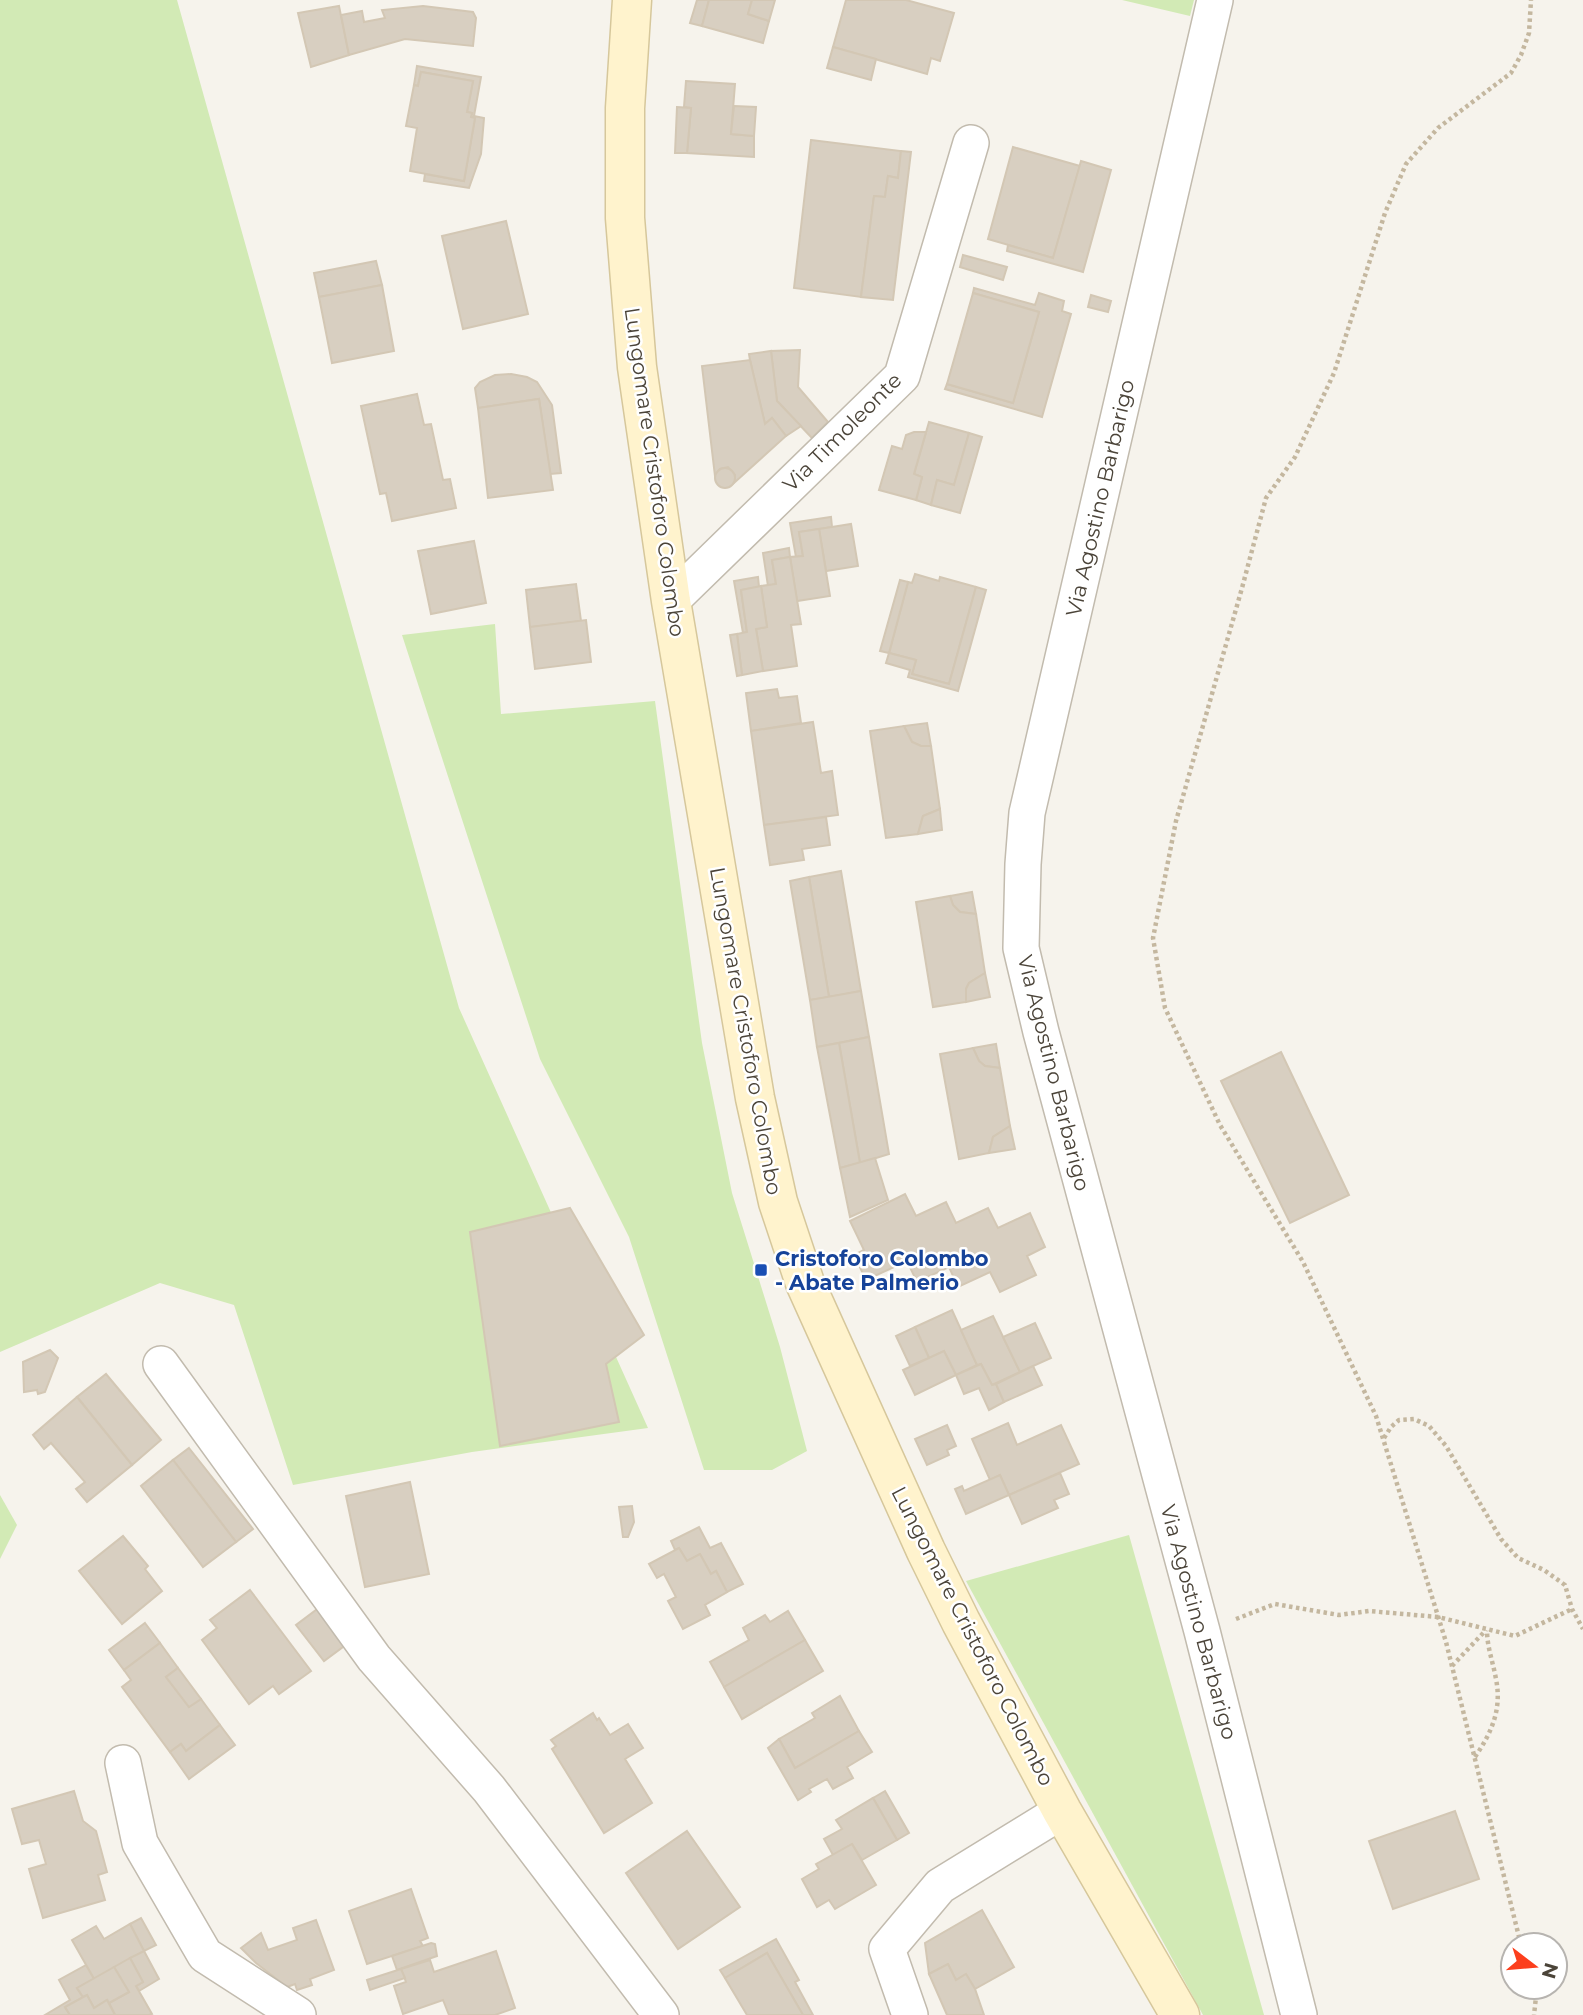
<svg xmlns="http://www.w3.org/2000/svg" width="1583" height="2015" font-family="Montserrat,sans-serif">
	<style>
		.green { fill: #d2eab5 }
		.building { fill: #d8cfc1; stroke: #d3c7b4; stroke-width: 2 }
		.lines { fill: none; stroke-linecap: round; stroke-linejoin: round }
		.street-casing { stroke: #c2bbae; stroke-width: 38 }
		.secondary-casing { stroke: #d6c79b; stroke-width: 41 }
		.path { stroke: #c4b79f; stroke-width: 4.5; stroke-dasharray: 3.5 3.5; stroke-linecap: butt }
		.street { stroke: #fff; stroke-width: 35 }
		.secondary { stroke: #fff3cd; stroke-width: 38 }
		.transit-dot { fill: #1a4fb4; stroke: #fff; stroke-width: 2.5 }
		.labels { text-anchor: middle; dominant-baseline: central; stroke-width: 5; stroke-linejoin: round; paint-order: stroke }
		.street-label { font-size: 21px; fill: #4b4439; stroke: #fff }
		.transit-label { font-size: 21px; font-weight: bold; fill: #164399; stroke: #fff; text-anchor: start }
	</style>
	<rect width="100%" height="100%" fill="#f6f3ec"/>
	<g class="green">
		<polygon points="0,0 177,0 459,1008 648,1428 472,1452 293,1485 234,1305 160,1283 0,1352"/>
		<polygon points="1122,0 1194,0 1190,16"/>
		<polygon points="495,624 501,714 655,701 702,1043 732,1193 780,1347 807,1451 772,1470 704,1470 629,1237 540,1059 402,635"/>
		<polygon points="0,1495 17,1525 0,1559"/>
		<polygon points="1129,1535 1264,2015 1203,2015 966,1581"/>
	</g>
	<g class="building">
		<polygon points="697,0 709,0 702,26 690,23"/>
		<polygon points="709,0 752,0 748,14 769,21 763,43 702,26"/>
		<polygon points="752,0 775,0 769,21 748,14"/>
		<polygon points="846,0 906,0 954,13 940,61 931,58 927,74 833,47"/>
		<polygon points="339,6 349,55 311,67 298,13"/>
		<polygon points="423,6 473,12 476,18 473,46 405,39 349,55 341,15 362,11 364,22 385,18 382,10"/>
		<polygon points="833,47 876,59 871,80 827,68"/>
		<polygon points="417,66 481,77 474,116 484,118 481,154 469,188 424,181 425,174 464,181 475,118 471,117 472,113 467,112 473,81 421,72 418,86 414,85"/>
		<polygon points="421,72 473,81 467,112 472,113 471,117 475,118 464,181 410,171 417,128 406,126 414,85 418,86"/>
		<polygon points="686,81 735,84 731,134 754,136 754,157 687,153 691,108 684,107"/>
		<polygon points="734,106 756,107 754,136 731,134"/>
		<polygon points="677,107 691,108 687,153 675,153"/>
		<polygon points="811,140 901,151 898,178 888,176 885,197 874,196 861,297 794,288"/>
		<polygon points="1013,147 1080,166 1053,258 988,239"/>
		<polygon points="901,151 911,152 893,300 861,297 874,196 885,197 888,176 898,178"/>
		<polygon points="1081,161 1111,170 1083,272 1007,251 1008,245 1053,258"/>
		<polygon points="506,221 528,314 463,329 442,236"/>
		<polygon points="963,255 1007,267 1003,280 960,267"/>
		<polygon points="376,261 382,285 319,297 314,273"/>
		<polygon points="382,285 394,351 332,363 319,297"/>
		<polygon points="974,288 1035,305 1039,293 1064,301 1062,311 1071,314 1042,417 945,389 947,384 1013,403 1039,312 973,293"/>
		<polygon points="973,293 1039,312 1013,403 947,384"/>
		<polygon points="1091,295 1111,301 1108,312 1088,307"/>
		<polygon points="800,350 798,387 828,422 812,438 777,401 771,351"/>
		<polygon points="771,351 777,401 801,426 786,436 772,418 765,424 750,360 749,354"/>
		<polygon points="750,360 765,424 772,418 786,436 734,483 735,475 728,467 720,469 715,476 702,366"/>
		<polygon points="511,374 527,377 537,382 552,405 561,473 550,474 539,399 478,408 475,388 480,382 495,375"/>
		<polygon points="417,394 424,425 431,424 443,480 450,479 456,508 392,521 386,493 380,494 361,406"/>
		<polygon points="539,399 553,490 488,498 478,408"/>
		<polygon points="929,422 969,433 954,485 937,480 931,505 916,500 922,477 914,474"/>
		<polygon points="914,432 926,432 914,474 922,477 916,500 879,490 892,446 902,449 906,435"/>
		<polygon points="969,433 982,437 960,513 931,505 937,480 954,485"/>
		<circle cx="725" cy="478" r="10"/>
		<polygon points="831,517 832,527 799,532 803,556 796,557 790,523"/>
		<polygon points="851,524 858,566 826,571 819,529"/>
		<polygon points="819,529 830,596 797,601 790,557 803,556 799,532"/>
		<polygon points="474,541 486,603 431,614 418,551"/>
		<polygon points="789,548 790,557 772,560 776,584 768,586 763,553"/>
		<polygon points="790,557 801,624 791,625 797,666 763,671 756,629 767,627 761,586 776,584 772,560"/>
		<polygon points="915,574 939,581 940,577 976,587 949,684 912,674 916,660 889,653 908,582 912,583"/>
		<polygon points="758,577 759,587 741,590 747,632 743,633 734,581"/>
		<polygon points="900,580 908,582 889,653 880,651"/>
		<polygon points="576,584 581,621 530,627 526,590"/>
		<polygon points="761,586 767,627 756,629 763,671 742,675 737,634 747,632 741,590"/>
		<polygon points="976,587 986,590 958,691 908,677 910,670 886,663 889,653 916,660 912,674 949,684"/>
		<polygon points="586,620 591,662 535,669 530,627"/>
		<polygon points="737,634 742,675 737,676 730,635"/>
		<polygon points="777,689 779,698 797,696 801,723 751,731 746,693"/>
		<polygon points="813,722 821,773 832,771 838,815 764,825 751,731"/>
		<polygon points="927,723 931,746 921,746 912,742 904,726"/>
		<polygon points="904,726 912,742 921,746 931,746 940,809 923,816 918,834 886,838 870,731"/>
		<polygon points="940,809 942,830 918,834 923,816"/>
		<polygon points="826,817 830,845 802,849 804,860 770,865 764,825"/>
		<polygon points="841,871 861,991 829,997 809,877"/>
		<polygon points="809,877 829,997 810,1000 790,881"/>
		<polygon points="972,892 976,914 960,912 953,905 950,896"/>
		<polygon points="950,896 953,905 960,912 976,914 985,973 969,983 966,989 966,1002 933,1007 916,902"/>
		<polygon points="985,973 990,997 966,1002 966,989 969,983"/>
		<polygon points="861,991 869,1037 817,1047 810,1000"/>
		<polygon points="869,1037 889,1154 860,1163 839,1043"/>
		<polygon points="839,1043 860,1163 840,1168 817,1047"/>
		<polygon points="996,1044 1000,1068 985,1066 979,1061 973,1048"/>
		<polygon points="973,1048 979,1061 985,1066 1000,1068 1010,1126 993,1137 989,1153 959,1159 940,1054"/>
		<polygon points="1281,1052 1349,1195 1290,1223 1221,1081"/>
		<polygon points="1010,1126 1015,1149 989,1153 993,1137"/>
		<polygon points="875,1158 888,1200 850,1217 840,1168"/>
		<polygon points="905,1194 916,1216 946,1202 956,1223 988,1208 998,1228 1030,1213 1045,1247 1027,1256 1036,1275 1000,1292 990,1272 958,1287 949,1267 917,1282 907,1261 866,1280 854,1255 864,1250 850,1221"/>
		<polygon points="570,1208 644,1335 606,1364 619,1422 500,1446 470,1232"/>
		<polygon points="952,1310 977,1365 956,1375 944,1351 929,1358 915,1327"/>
		<polygon points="993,1316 1020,1372 992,1385 981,1364 977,1365 961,1330"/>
		<polygon points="1035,1323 1051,1358 1020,1372 1003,1337"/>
		<polygon points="915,1327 929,1358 910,1366 896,1336"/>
		<polygon points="50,1350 58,1358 45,1392 38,1394 37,1390 24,1392 23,1362"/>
		<polygon points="944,1351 956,1375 915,1395 903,1370"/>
		<polygon points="981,1364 992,1385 996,1384 1004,1402 989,1410 979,1388 964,1394 956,1375"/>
		<polygon points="1033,1366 1042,1385 1004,1402 996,1384"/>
		<polygon points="106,1374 161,1440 132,1465 77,1397"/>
		<polygon points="77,1397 132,1465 87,1502 76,1489 85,1482 51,1443 44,1449 33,1435"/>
		<polygon points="1008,1423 1017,1445 1061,1425 1079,1464 1009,1495 1000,1475 990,1480 972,1439"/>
		<polygon points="947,1425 956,1446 947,1450 949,1455 927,1465 915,1439"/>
		<polygon points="189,1448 253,1529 236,1542 173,1460"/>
		<polygon points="173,1460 236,1542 203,1567 141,1486"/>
		<polygon points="1060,1473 1069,1494 1054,1500 1058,1508 1022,1524 1009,1495"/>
		<polygon points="1000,1475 1009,1495 966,1514 955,1489 962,1486 964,1491"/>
		<polygon points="410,1482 429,1574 365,1587 346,1496"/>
		<polygon points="632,1506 634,1522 628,1537 623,1537 619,1507"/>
		<polygon points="699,1527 710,1548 721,1543 743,1584 727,1592 716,1571 711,1574 700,1554 687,1561 679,1548 675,1550 671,1541"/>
		<polygon points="123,1536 148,1566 145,1569 162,1591 122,1624 79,1571"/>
		<polygon points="679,1548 687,1561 700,1554 711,1574 716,1571 727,1592 705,1605 710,1615 683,1629 668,1601 676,1597 664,1574 657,1578 649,1564"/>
		<polygon points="250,1590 311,1671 279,1694 273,1686 249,1704 202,1640 217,1628 210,1620"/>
		<polygon points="320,1607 347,1644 324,1661 296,1625"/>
		<polygon points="788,1611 805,1640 724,1687 710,1662 749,1640 743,1628 765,1615 770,1622"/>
		<polygon points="145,1623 160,1643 124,1670 109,1650"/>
		<polygon points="805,1640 823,1671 742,1719 724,1687"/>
		<polygon points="160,1643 178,1668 166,1677 189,1707 201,1699 220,1725 186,1751 181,1744 170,1752 122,1687 131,1680 124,1670"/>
		<polygon points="178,1668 201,1699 189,1707 166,1677"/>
		<polygon points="840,1696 859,1731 795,1768 779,1739 815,1718 812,1713"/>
		<polygon points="593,1713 597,1720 599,1718 610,1735 628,1724 643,1748 625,1759 652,1803 604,1833 552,1749 556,1746 551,1740"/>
		<polygon points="220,1725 235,1745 189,1779 170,1752 181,1744 186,1751"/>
		<polygon points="859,1731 872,1752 847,1767 853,1778 833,1789 827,1779 809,1789 811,1792 798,1800 768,1748 779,1739 795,1768"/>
		<polygon points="74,1791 83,1821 96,1831 107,1872 98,1875 105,1900 43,1918 29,1869 46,1864 39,1840 22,1844 12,1809"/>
		<polygon points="885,1791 909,1833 897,1840 873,1798"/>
		<polygon points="873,1798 897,1840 862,1860 852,1844 833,1855 824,1839 842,1829 836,1820"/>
		<polygon points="1455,1811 1479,1879 1393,1909 1369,1841"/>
		<polygon points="687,1831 740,1907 678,1949 626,1873"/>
		<polygon points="852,1844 876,1885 835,1909 829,1900 817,1907 802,1879 819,1869 816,1864"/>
		<polygon points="411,1889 428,1938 420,1941 423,1946 367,1964 349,1911"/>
		<polygon points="982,1910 1014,1967 975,1989 966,1974 956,1980 948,1964 929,1974 925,1943"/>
		<polygon points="141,1918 156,1945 144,1951 130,1924"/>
		<polygon points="316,1920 334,1970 310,1979 312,1985 297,1990 295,1984 287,1987 256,1963 241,1948 261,1933 268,1950 297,1940 293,1928"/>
		<polygon points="130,1924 144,1951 94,1979 72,1940 96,1926 104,1939"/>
		<polygon points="776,1939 799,1980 795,1982 813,2015 803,2015 767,1953 725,1978 720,1970"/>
		<polygon points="431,1943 435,1944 437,1956 397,1970 392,1956"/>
		<polygon points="144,1951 159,1979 139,1991 136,1986 143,1982 130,1958"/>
		<polygon points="496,1951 515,2008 495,2015 449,2015 443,2000 403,2014 394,1986 406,1982 401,1969 430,1960 434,1972"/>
		<polygon points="767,1953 803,2015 747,2015 725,1978"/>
		<polygon points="130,1958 143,1982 136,1986 152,2014 149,2015 115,2015 109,2003 129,1992 114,1967"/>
		<polygon points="948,1964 956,1980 966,1974 975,1989 984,2015 947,2015 929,1974"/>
		<polygon points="86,1965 94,1979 77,1988 83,1997 65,2007 70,2015 45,2015 70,2000 59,1980"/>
		<polygon points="114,1967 129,1992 109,2003 107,2000 94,2008 87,1995 83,1997 77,1988"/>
		<polygon points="401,1969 405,1978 370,1990 367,1980"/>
		<polygon points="87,1995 94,2008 107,2000 115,2015 70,2015 65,2007"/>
	</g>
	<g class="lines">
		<g class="street-casing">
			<g id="street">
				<polyline points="1215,0 1027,813 1023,864 1021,948 1041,1032 1202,1631 1299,2015"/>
				<polyline points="671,601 902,376 971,143"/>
				<polyline points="161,1364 374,1658 489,1789 661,2015"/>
				<polyline points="123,1763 140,1843 205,1955 298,2015"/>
				<polyline points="910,2015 887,1949 940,1886 1062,1811"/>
			</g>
		</g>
		<g class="secondary-casing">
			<polyline id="secondary" points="632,0 625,108 625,218 637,367 671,601 755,1098 778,1202 805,1283 926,1551 961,1622 1062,1811 1180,2015"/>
		</g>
		<g class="path">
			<polyline points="1384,1438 1391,1427 1399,1420 1414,1419 1429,1426 1446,1446 1501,1539 1518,1558 1544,1570 1565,1585 1572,1609 1583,1629"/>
			<polyline points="1236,1619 1275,1604 1339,1615 1369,1611 1438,1617 1515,1636 1572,1609"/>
			<polyline points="1452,1666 1486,1630"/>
			<path d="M1475,1757C1492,1732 1502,1709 1496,1679C1493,1662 1487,1647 1487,1630"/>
			<polyline points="1521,1945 1446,1642 1376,1416 1303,1262 1220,1125 1165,1008 1153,938 1176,821 1242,588 1266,498 1295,457 1334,373 1385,213 1406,164 1438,128 1511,73 1521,55 1529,33 1531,0"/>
			<polyline points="1533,1987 1536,1997 1534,2015"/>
		</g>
		<use href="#street" class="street"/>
		<use href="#secondary" class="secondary"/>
	</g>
	<rect class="transit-dot" x="754" y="1263" width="14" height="14" rx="3.5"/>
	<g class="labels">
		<g class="street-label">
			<text transform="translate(842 432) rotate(-45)">Via Timoleonte</text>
			<text transform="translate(655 472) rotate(82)">Lungomare Cristoforo Colombo</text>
			<text transform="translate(1100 498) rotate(-77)">Via Agostino Barbarigo</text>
			<text transform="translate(746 1031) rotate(80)">Lungomare Cristoforo Colombo</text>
			<text transform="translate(1054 1073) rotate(76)">Via Agostino Barbarigo</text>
			<text transform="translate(1199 1622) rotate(75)">Via Agostino Barbarigo</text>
			<text transform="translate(973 1636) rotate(63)">Lungomare Cristoforo Colombo</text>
		</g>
		<g class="transit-label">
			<text x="775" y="1258">Cristoforo Colombo<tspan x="775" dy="24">- Abate Palmerio</tspan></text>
		</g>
	</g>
	<g transform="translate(1534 1966) rotate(106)"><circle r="33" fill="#ffffff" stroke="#b7b4b0" stroke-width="2"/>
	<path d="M0-5L12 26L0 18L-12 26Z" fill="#fc3f1d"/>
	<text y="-10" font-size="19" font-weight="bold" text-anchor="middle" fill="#4b4439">N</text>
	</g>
</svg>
